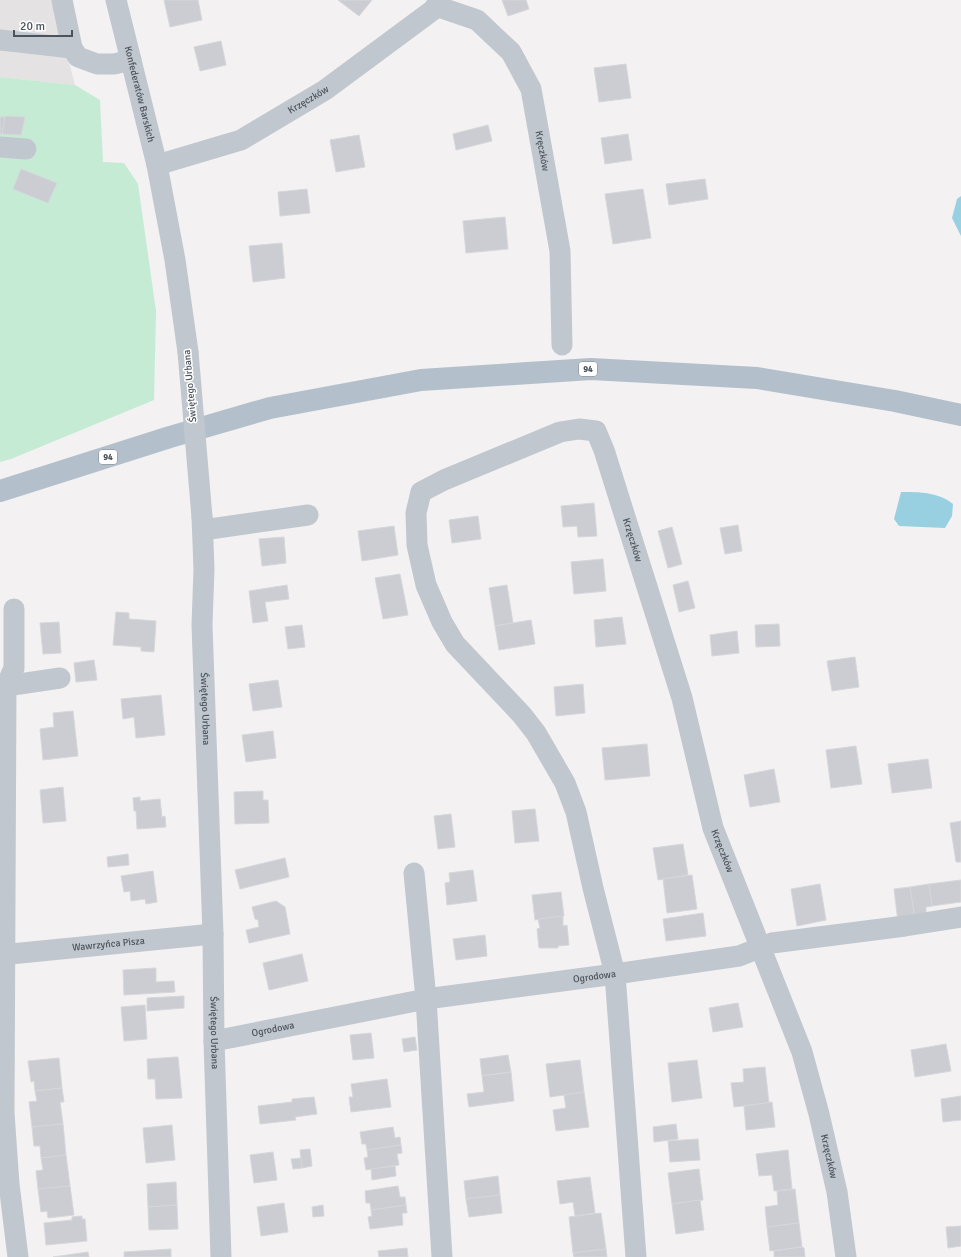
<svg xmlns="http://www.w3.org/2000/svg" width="961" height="1257" font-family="Signika,sans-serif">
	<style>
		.education { fill: #e4e2e2 }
		.green { fill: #c5ebd5 }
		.water { fill: #98d0e2 }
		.building { fill: #cbcdd2; stroke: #d6d7db }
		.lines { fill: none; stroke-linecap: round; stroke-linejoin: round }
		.minor { stroke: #c1c7ce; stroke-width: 21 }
		.major { stroke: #b4bfcc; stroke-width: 22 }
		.minor-bridge { stroke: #c1c7ce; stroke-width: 21 }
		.labels { text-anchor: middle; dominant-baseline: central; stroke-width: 3; stroke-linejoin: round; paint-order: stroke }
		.shield { fill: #fff; stroke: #81878d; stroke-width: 1 }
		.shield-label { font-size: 9px; font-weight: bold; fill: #4b535c }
		.street-label { font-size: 10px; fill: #4b535c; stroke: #fff }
	</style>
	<rect width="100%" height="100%" fill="#f3f1f1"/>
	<polygon class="education" points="0,0 53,0 75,85 0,77"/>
	<polygon class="green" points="0,77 75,85 100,100 103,162 124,163 138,184 156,311 154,400 11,459 0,462"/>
	<g class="water">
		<polygon points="961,196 961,236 952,218 957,199"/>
		<path d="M901,492C920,492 938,492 953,504L952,516L945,528L899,526L894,519Z"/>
	</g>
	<g class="building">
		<polygon points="164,0 198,0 202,20 170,27"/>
		<polygon points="338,0 372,0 359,16"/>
		<polygon points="502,0 526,0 529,9 508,16"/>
		<polygon points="221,41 226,65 200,71 194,47"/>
		<polygon points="626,64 631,98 599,102 594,68"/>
		<polygon points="5,116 25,117 21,135 2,134"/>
		<polygon points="0,117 5,117 2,134 0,134"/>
		<polygon points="488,125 492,141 456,150 453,134"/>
		<polygon points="628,134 632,160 605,164 601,138"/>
		<polygon points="359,135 365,167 336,172 330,140"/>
		<polygon points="21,169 57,183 48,203 13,189"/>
		<polygon points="705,179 708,199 669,205 666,184"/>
		<polygon points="307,189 310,213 280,216 278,192"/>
		<polygon points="643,189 651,238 613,244 605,194"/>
		<polygon points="505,217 508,249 466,253 463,221"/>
		<polygon points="282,243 285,278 253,282 249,246"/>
		<polygon points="594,503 597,536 578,537 577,526 563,527 561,506"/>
		<polygon points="478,516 481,539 452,543 449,520"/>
		<polygon points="738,525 742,551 725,554 720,528"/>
		<polygon points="394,526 398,555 362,561 358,531"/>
		<polygon points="672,527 682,564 668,568 658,531"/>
		<polygon points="284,537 286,563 262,566 259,539"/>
		<polygon points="603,559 606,591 574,594 571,562"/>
		<polygon points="400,574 408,615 383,619 375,578"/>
		<polygon points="688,581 695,608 679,612 673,585"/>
		<polygon points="287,585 289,599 265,602 268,621 253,623 249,591"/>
		<polygon points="507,585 513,623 495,626 489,588"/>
		<polygon points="116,612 129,613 129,619 156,621 154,652 141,651 141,647 113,645"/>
		<polygon points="622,617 626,644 596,647 594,620"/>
		<polygon points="531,620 535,644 499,650 495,626"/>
		<polygon points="59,622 61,653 43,654 40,623"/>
		<polygon points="779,624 780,646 756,647 755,625"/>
		<polygon points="302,625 305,647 288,649 285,627"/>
		<polygon points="737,631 739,653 712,656 710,635"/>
		<polygon points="855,657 859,687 832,691 827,661"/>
		<polygon points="94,660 97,680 76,682 74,663"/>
		<polygon points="278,680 282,707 253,711 249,684"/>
		<polygon points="583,684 585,713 556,716 554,687"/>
		<polygon points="161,695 165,735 136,738 134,717 123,719 121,699"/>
		<polygon points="73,711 78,756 43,760 40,729 54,727 53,713"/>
		<polygon points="273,731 276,758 246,762 242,735"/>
		<polygon points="647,744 650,776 605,780 602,748"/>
		<polygon points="856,746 862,784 831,788 826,750"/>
		<polygon points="928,759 932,788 892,793 888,764"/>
		<polygon points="774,769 780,802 750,807 744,775"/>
		<polygon points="63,787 66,821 43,823 40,790"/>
		<polygon points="263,791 263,800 268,800 269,823 235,824 234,792"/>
		<polygon points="140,797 140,801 160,799 162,817 165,816 166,827 137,829 136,811 134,811 133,798"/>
		<polygon points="535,809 539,841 515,843 512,811"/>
		<polygon points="451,814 455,847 438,849 434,816"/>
		<polygon points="961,821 961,862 956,862 950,823"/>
		<polygon points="683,844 688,875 658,880 653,848"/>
		<polygon points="128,854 129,865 108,867 107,857"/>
		<polygon points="285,858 289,877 240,889 235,870"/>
		<polygon points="473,870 477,901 447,905 445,883 450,882 449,873"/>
		<polygon points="153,871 157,902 146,904 145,899 131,901 130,891 124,892 121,876"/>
		<polygon points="692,875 697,909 667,913 663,879"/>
		<polygon points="961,880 961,902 932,906 929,884"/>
		<polygon points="820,884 826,920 797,926 791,889"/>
		<polygon points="929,884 932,906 926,907 926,912 915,920 910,887"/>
		<polygon points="910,887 915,920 898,922 894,889"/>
		<polygon points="561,892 564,916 535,920 532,895"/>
		<polygon points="276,901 285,907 290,934 249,943 246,930 259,927 258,920 255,919 252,907"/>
		<polygon points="703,913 706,936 666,941 663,919"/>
		<polygon points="563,916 563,926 567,925 569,945 558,946 558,948 539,948 537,929 540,928 538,919"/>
		<polygon points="485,935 487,956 456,960 453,939"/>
		<polygon points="302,954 308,981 269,990 263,963"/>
		<polygon points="156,968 156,982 174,981 175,992 124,995 123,970"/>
		<polygon points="184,996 184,1008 147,1011 147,998"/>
		<polygon points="738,1003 743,1027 713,1032 709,1008"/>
		<polygon points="145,1005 147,1039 124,1041 121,1007"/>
		<polygon points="371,1033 374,1058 353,1060 350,1035"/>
		<polygon points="415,1037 417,1050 404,1052 402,1039"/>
		<polygon points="946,1044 951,1071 915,1077 911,1050"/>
		<polygon points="508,1055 511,1072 482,1076 480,1059"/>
		<polygon points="176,1057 178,1057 182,1098 156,1099 155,1079 148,1079 147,1059"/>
		<polygon points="59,1058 62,1088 35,1091 34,1081 31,1082 28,1061"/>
		<polygon points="580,1060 584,1092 550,1097 546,1064"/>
		<polygon points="697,1060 702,1098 672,1102 668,1063"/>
		<polygon points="765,1067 769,1103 734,1107 731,1083 744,1082 743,1069"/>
		<polygon points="511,1072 514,1101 469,1107 467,1094 484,1092 482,1076"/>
		<polygon points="387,1079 391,1107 351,1112 349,1097 353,1097 351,1084"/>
		<polygon points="62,1088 64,1102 60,1102 63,1124 32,1127 29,1102 37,1101 35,1091"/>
		<polygon points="584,1092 589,1127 556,1131 553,1110 566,1108 564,1095"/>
		<polygon points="961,1096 961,1120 943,1122 941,1099"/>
		<polygon points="314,1097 317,1114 295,1117 296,1120 260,1124 258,1106 292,1102 292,1099"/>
		<polygon points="772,1102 775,1127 746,1130 744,1106"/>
		<polygon points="63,1124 66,1155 41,1158 40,1146 34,1146 32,1127"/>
		<polygon points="676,1124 678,1139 654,1142 653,1127"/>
		<polygon points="172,1125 175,1160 146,1163 143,1128"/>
		<polygon points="393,1127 395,1138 400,1137 401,1145 367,1150 366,1144 362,1144 360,1132"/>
		<polygon points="698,1139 700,1160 670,1162 668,1141"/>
		<polygon points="401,1145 402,1153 397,1154 399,1165 366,1170 364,1158 368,1157 367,1150"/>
		<polygon points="310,1149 312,1166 302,1168 300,1150"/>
		<polygon points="788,1150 792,1189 774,1191 772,1175 759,1176 756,1154"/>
		<polygon points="273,1152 277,1180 254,1183 250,1155"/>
		<polygon points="66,1155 70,1186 38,1189 36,1171 43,1170 41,1158"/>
		<polygon points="301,1158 302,1168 293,1169 291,1159"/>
		<polygon points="395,1166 396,1176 372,1180 371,1169"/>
		<polygon points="699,1169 703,1200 672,1204 668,1173"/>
		<polygon points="498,1176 500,1195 466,1199 464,1181"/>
		<polygon points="590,1177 595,1213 575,1216 573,1202 560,1204 557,1181"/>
		<polygon points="176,1182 177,1205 148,1207 147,1184"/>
		<polygon points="70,1186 74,1215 48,1218 47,1211 41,1212 38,1189"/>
		<polygon points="398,1186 400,1197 405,1197 406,1205 371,1210 370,1203 366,1203 365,1191"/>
		<polygon points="795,1189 799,1223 767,1227 765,1207 778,1205 777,1191"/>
		<polygon points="500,1195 502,1213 469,1217 466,1199"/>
		<polygon points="700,1200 704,1230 676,1234 672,1204"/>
		<polygon points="284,1203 288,1232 261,1236 257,1207"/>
		<polygon points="177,1205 178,1229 149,1230 148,1207"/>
		<polygon points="323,1205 324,1216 313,1217 312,1207"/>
		<polygon points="406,1205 407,1213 402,1213 403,1225 370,1229 368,1217 372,1216 371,1210"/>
		<polygon points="601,1213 606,1249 573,1253 569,1217"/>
		<polygon points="82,1216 82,1219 85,1219 87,1241 46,1245 44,1223 72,1220 72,1217"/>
		<polygon points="799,1223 802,1247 770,1251 767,1227"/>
		<polygon points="961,1226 961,1246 948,1248 946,1227"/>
		<polygon points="802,1247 804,1248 805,1257 774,1257 774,1251"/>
		<polygon points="407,1248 408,1257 379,1257 378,1251"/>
		<polygon points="171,1249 171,1257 124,1257 124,1252"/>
		<polygon points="606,1249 607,1257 574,1257 573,1253"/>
		<polygon points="88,1252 89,1257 53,1257"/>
	</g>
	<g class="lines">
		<g class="minor">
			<polyline points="62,0 72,48 78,57 97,64 114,64 131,60"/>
			<path id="s1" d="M116,0L157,165L175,260L188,352"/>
			<path id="s2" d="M436,6L477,20L511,52L531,89L560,251L562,345"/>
			<polyline points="0,40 72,48"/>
			<polyline points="0,147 26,149"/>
			<path id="s3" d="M157,165L241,140L325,90L433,10L440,0"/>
			<path id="s4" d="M202,517L204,569L202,625L213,934L214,1041L221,1257"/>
			<polyline points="203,530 308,515"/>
			<polyline points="14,609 14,668 6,686 60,678"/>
			<polyline points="6,686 4,1113 9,1184 18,1257"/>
			<polyline points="414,873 426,999 442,1257"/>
			<path id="s5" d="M0,955L213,934"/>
			<path id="s6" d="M214,1041L426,999L615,974L739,956L772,943L905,926L961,917"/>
			<path id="s7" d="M636,1257L615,974L593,888L576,812L565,783L536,733L522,715L455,644L442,622L426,585L417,545L416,513L421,492L444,480L560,432L579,429L596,431L604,450L682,698L713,828L802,1052L819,1114L837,1192L846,1257"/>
		</g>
		<polyline class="major" points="0,491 170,437 270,408 421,380 591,369 757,378 895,401 961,415"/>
		<polyline class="minor-bridge" points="188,352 202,517"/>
	</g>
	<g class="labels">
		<g class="shield">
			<rect x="579" y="362" width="18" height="14" rx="3"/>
			<rect x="99" y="450" width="18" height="14" rx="3"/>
		</g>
		<g class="shield-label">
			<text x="588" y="369">94</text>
			<text x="108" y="457">94</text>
		</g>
		<g class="street-label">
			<text stroke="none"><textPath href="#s1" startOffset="97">Konfederatów Barskich</textPath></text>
			<text stroke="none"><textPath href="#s3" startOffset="166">Krzęczków</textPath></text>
			<text stroke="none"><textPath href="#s2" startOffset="195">Kręczków</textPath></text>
			<text transform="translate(190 386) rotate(-95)">Świętego Urbana</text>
			<text stroke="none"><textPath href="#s7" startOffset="1123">Krzęczków</textPath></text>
			<text stroke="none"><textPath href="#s4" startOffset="192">Świętego Urbana</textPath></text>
			<text stroke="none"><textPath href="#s7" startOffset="1447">Krzęczków</textPath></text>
			<text stroke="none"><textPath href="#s5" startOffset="109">Wawrzyńca Pisza</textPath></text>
			<text stroke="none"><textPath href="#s6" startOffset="386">Ogrodowa</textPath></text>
			<text stroke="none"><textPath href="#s6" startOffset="60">Ogrodowa</textPath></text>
			<text stroke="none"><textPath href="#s4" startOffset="516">Świętego Urbana</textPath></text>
			<text stroke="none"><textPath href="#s7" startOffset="1771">Krzęczków</textPath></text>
		</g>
	</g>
	<path d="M14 30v6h58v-6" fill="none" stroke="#4b535c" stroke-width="2"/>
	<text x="20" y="30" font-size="12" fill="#4b535c" stroke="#ffffff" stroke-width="3" paint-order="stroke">20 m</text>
</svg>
